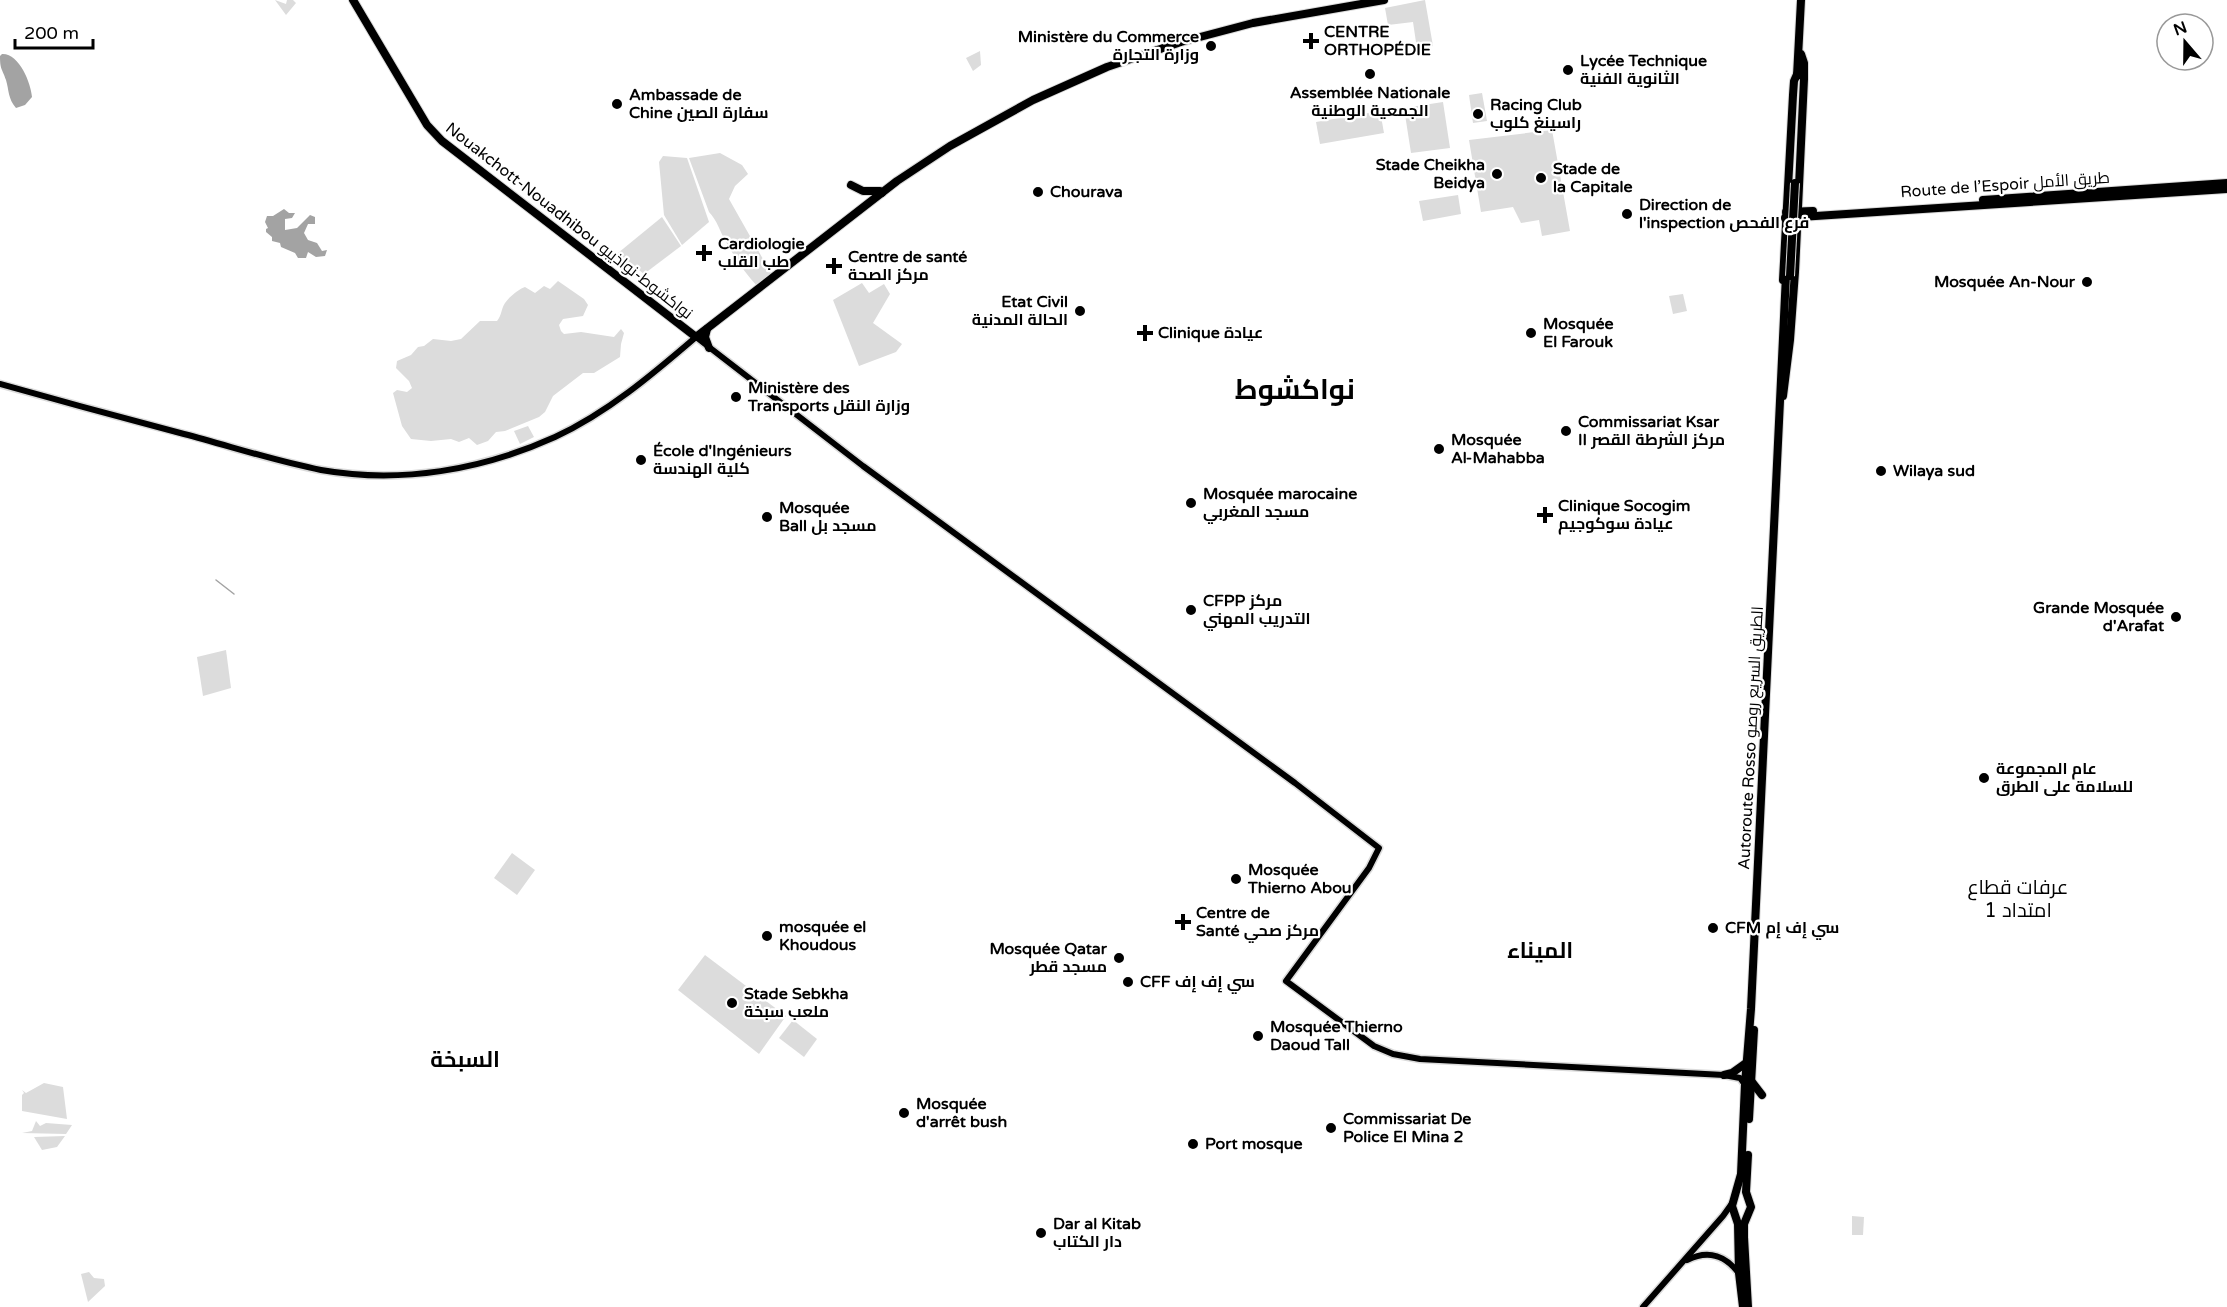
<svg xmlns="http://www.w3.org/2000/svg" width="2227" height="1307" font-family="'Varela Round',Cairo,sans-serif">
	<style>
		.green { fill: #dcdcdc }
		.water { fill: #a3a3a3 }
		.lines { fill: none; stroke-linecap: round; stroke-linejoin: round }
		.stream { stroke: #a3a3a3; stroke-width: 1.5 }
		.major-casing { stroke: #dbdbdb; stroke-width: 9 }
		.highway-casing { stroke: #dbdbdb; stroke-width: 10 }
		.major { stroke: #000; stroke-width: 6 }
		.highway { stroke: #000; stroke-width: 8 }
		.highway-bridge-casing { stroke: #dbdbdb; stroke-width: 10; stroke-linecap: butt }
		.highway-bridge { stroke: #000; stroke-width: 8 }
		.poi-dot { fill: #000; stroke: #fff; stroke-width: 2 }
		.labels { text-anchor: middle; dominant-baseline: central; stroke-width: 4.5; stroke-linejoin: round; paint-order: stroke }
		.poi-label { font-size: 16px; font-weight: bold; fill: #000; stroke: #fff; text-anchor: start }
		.street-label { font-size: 16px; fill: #000; stroke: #fff }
		.quarter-label { font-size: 20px; fill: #000; stroke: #fff }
		.district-label { font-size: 22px; font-weight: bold; fill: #000; stroke: #fff }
		.town-label { font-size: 28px; font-weight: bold; fill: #000; stroke: #fff }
	</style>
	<rect width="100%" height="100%" fill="#fff"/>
	<g class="green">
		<polygon points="275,0 286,4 287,0 293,0 296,3 286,15"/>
		<polygon points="1425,0 1433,46 1417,49 1413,22 1388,25 1385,8"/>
		<polygon points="980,51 981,65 973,71 966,58"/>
		<polygon points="1482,93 1487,121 1473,123 1469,95"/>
		<polygon points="1443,102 1450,148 1411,153 1404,108"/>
		<polygon points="1380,111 1384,133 1320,144 1316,122"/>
		<polygon points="1552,130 1570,231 1542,236 1539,220 1521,223 1513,207 1481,212 1469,140"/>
		<path d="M720,153L742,165L748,174L735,186L729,199L772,275L757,286C745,273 735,258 726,242C720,232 717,220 709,212L689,158Z"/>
		<polygon points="663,156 687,158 709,222 682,245 664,215 659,162"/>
		<polygon points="1458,195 1461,214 1423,221 1419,201"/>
		<polygon points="662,217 681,246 644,274 618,253"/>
		<path d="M558,281L584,299L588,305L583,316L563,319L559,325L561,331L564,334L581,332L614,337L621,329L624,333L621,344L620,357L594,373H583L553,396L545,412L539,417L505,431L496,432L488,441L477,445L469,438L459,442L451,439L431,441L411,439L402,426L393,393L397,390L407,392L412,388L409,381L396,368L397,361L411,355L418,347L424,346L433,339L451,341L461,339L480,321H497C502,315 501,309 505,303C509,297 519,289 525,287L535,293L544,286L550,289Z"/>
		<polygon points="862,283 869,293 884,284 890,294 873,323 902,344 896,352 859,366 833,300"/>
		<polygon points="1683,294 1687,311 1673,314 1669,296"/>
		<polygon points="528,426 534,437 520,444 514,431"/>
		<polygon points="226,650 231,688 203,696 197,657"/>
		<polygon points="512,853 535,870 517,895 494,878"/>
		<polygon points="705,955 786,1016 759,1054 678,990"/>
		<polygon points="793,1020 817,1039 804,1057 779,1038"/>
		<polygon points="44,1083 63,1087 67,1119 22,1111 22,1095 24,1093 22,1090 26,1093"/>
		<polygon points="36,1121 40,1126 46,1123 72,1125 66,1134 22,1133 32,1131"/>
		<polygon points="65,1136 57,1147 42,1150 34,1137"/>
		<polygon points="1852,1216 1864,1217 1863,1235 1852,1235"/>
		<polygon points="89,1272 94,1278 104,1279 105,1286 88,1302 81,1274"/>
	</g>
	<g class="water">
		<path d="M2,54C19,53 31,83 32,97L25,105L16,108C8,99 9,90 6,80C2,68 0,70 0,56Z"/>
		<polygon points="284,209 289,213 295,213 292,218 285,219 285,230 297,228 310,215 315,217 315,224 308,224 304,233 308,240 317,243 322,251 327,250 325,256 316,257 308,252 306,258 298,258 295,253 281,247 280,243 272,241 272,237 266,232 266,229 268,228 265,222 267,216 273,216"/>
	</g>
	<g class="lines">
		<polyline class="stream" points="216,580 234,594"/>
		<g class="major-casing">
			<g id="major">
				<path d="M0,384C61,401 123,418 184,434C230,446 275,461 321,470C401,484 482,470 555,437C607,413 653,374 696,337L863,466L1295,783L1379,848L1369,868L1286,981L1374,1046L1393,1054L1420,1059L1724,1075L1740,1078L1746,1086"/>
				<path d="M1687,1260C1709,1249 1727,1256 1740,1275"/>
				<polyline points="1643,1307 1723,1216 1733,1202"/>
			</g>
		</g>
		<g class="highway-casing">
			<g id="highway">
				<polyline points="353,0 427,125 442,141 696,337 897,181 950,146 1033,100 1107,67 1181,42 1253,23 1384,0"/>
				<polyline points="1797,76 1801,0"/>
				<polyline points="851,185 863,191 880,191 882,193"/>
				<polyline points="1983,200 2227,183"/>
				<polyline points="1786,212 1813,211"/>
				<polyline points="1785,218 2227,189"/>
				<polyline points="1783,280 1793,95 1794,81 1798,72"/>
				<polyline points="707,329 705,337 709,348"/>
				<polyline points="1783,396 1790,340 1795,272 1804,79 1804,63 1801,54"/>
				<polyline points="1724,1075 1732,1073 1746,1063"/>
				<polyline points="1752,1082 1762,1095"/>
				<polyline points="1749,1119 1754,1030"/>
				<polyline points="1748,1155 1746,1192 1751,1207 1744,1224 1744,1237 1748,1307"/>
				<polyline points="1743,1307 1739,1273 1738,1224 1732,1206 1741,1174 1745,1084 1751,1009 1786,275"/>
			</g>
		</g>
		<use href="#major" class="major"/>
		<use href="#highway" class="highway"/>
		<g class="highway-bridge-casing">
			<polyline id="highway-bridge" points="1790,276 1795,183"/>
		</g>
		<use href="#highway-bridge" class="highway-bridge"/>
	</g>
	<g class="poi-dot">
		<path d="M1308 32h6v6h6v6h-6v6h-6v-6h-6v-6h6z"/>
		<circle cx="1211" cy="46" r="6"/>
		<circle cx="1568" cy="70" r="6"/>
		<circle cx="1370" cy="74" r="6"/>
		<circle cx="617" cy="104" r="6"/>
		<circle cx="1478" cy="114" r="6"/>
		<circle cx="1497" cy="174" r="6"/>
		<circle cx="1541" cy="178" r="6"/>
		<circle cx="1038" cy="192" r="6"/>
		<circle cx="1627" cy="214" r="6"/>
		<path d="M701 244h6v6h6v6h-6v6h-6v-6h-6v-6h6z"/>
		<path d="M831 257h6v6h6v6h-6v6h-6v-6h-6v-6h6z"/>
		<circle cx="2087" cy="282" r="6"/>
		<circle cx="1080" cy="311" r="6"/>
		<path d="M1142 324h6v6h6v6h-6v6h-6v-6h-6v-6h6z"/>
		<circle cx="1531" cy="333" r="6"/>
		<circle cx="736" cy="397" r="6"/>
		<circle cx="1566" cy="431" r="6"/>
		<circle cx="1439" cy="449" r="6"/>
		<circle cx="641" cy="460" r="6"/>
		<circle cx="1881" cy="471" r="6"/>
		<circle cx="1191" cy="503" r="6"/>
		<path d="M1542 506h6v6h6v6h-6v6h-6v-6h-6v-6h6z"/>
		<circle cx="767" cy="517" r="6"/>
		<circle cx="1191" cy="610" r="6"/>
		<circle cx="2176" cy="617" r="6"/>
		<circle cx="1984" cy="778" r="6"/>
		<circle cx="1236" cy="879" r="6"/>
		<path d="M1180 913h6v6h6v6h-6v6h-6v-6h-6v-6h6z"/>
		<circle cx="1713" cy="928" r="6"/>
		<circle cx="767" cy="936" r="6"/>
		<circle cx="1119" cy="958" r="6"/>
		<circle cx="1128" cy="982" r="6"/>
		<circle cx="732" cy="1003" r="6"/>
		<circle cx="1258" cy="1036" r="6"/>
		<circle cx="904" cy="1113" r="6"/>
		<circle cx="1331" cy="1128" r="6"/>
		<circle cx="1193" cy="1144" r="6"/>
		<circle cx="1041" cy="1233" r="6"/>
	</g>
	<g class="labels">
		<g class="poi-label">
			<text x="1324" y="32">CENTRE<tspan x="1324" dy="18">ORTHOPÉDIE</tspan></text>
			<text x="1199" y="37" text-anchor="end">Ministère du Commerce<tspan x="1199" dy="18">وزارة التجارة</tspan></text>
			<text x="1580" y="61">Lycée Technique<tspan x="1580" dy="18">الثانوية الفنية</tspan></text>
			<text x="1370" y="93" text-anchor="middle">Assemblée Nationale<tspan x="1370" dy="18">الجمعية الوطنية</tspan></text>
			<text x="629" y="95">Ambassade de<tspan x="629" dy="18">Chine سفارة الصين</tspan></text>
			<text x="1490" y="105">Racing Club<tspan x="1490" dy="18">راسينغ كلوب</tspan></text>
			<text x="1485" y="165" text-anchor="end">Stade Cheikha<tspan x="1485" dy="18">Beidya</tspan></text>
			<text x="1553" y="169">Stade de<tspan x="1553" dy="18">la Capitale</tspan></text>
			<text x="1050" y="192">Chourava</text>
			<text x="1639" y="205">Direction de<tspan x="1639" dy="18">l'inspection فرع الفحص</tspan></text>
			<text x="718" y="244">Cardiologie<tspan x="718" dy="18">طب القلب</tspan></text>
			<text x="848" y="257">Centre de santé<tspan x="848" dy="18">مركز الصحة</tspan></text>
			<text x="2075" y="282" text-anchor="end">Mosquée An-Nour</text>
			<text x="1068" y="302" text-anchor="end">Etat Civil<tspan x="1068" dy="18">الحالة المدنية</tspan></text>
			<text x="1543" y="324">Mosquée<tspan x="1543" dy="18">El Farouk</tspan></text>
			<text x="1158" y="333">Clinique عيادة</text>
			<text x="748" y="388">Ministère des<tspan x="748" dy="18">Transports وزارة النقل</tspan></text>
			<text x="1578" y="422">Commissariat Ksar<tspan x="1578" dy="18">II مركز الشرطة القصر</tspan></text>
			<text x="1451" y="440">Mosquée<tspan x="1451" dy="18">Al-Mahabba</tspan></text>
			<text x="653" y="451">École d'Ingénieurs<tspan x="653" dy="18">كلية الهندسة</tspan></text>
			<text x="1893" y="471">Wilaya sud</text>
			<text x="1203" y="494">Mosquée marocaine<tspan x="1203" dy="18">مسجد المغربي</tspan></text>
			<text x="1558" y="506">Clinique Socogim<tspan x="1558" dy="18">عيادة سوكوجيم</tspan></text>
			<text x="779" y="508">Mosquée<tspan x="779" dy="18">Ball مسجد بل</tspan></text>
			<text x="1203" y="601">CFPP مركز<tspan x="1203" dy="18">التدريب المهني</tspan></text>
			<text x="2164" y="608" text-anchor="end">Grande Mosquée<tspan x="2164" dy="18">d'Arafat</tspan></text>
			<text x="1996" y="769">عام المجموعة<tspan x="1996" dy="18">للسلامة على الطرق</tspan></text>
			<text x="1248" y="870">Mosquée<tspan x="1248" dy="18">Thierno Abou</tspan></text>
			<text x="1196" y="913">Centre de<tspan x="1196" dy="18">Santé مركز صحي</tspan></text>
			<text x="779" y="927">mosquée el<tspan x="779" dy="18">Khoudous</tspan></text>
			<text x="1725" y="928">CFM سي إف إم</text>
			<text x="1107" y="949" text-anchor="end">Mosquée Qatar<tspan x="1107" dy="18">مسجد قطر</tspan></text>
			<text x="1140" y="982">CFF سي إف إف</text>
			<text x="744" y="994">Stade Sebkha<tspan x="744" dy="18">ملعب سبخة</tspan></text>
			<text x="1270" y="1027">Mosquée Thierno<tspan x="1270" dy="18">Daoud Tall</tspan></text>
			<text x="916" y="1104">Mosquée<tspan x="916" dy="18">d'arrêt bush</tspan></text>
			<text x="1343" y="1119">Commissariat De<tspan x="1343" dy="18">Police El Mina 2</tspan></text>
			<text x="1205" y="1144">Port mosque</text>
			<text x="1053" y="1224">Dar al Kitab<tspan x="1053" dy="18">دار الكتاب</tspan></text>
		</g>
		<g class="street-label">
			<text transform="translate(2005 185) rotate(-4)">Route de l’Espoir طريق الأمل</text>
			<text transform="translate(569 221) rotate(38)">Nouakchott-Nouadhibou نواكشوط-نواذيبو</text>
			<text transform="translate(1751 738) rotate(-87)">Autoroute Rosso الطريق السريع روصو</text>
		</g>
		<g class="quarter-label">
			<text x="2018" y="888">عرفات قطاع<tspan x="2018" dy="23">1 امتداد</tspan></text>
		</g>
		<g class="district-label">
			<text x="1540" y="951">الميناء</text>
			<text x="465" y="1060">السبخة</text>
		</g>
		<g class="town-label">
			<text x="1295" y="390">نواكشوط</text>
		</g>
	</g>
	<g transform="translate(2185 42) rotate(340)"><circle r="28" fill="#ffffff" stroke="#999999" stroke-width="1.5"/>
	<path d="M0-4.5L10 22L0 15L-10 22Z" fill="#000000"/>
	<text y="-9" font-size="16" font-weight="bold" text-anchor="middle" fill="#000000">N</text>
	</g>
	<path d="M15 39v9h78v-9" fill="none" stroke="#000000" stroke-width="3"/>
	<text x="24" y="39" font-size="18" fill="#000000" stroke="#ffffff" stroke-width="4.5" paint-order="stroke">200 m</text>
</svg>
